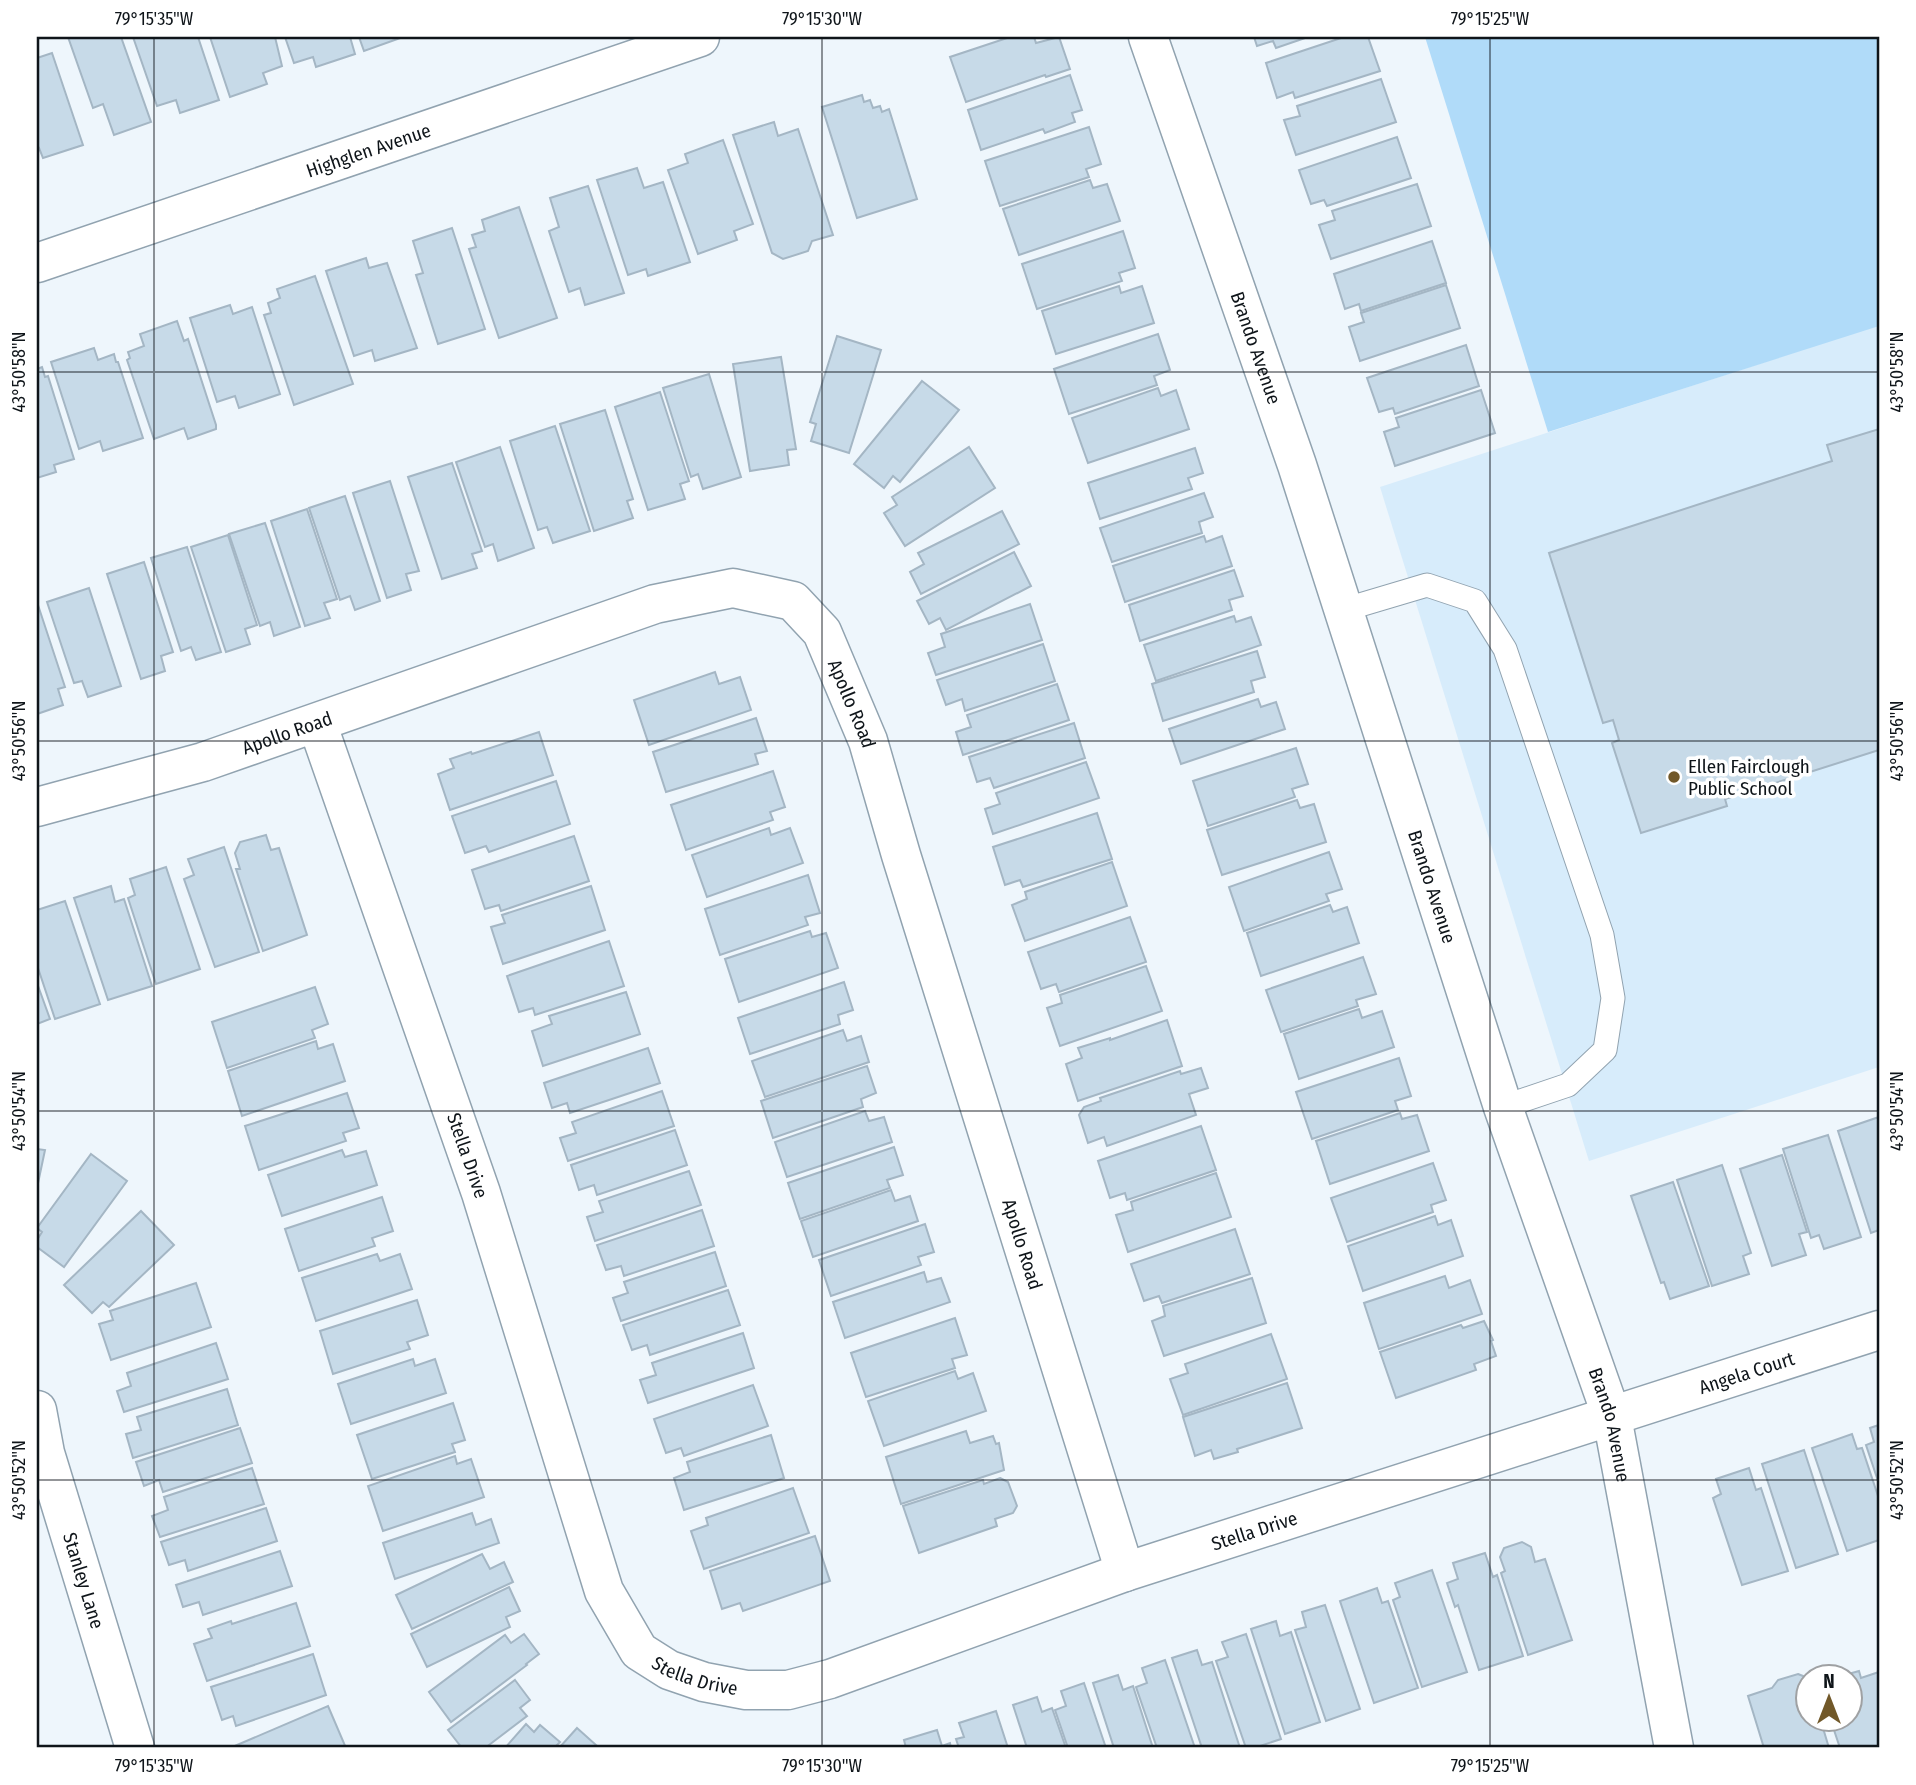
<svg xmlns="http://www.w3.org/2000/svg" width="1916" height="1785" font-family="'Fira Sans Condensed',sans-serif">
	<style>
		.built { fill: #d7ecfb }
		.green { fill: #b0dbf9 }
		.building { fill: #c7dae8; stroke: #a4b6c4; stroke-width: 2 }
		.lines { fill: none; stroke-linecap: round; stroke-linejoin: round }
		.lane-casing { stroke: #91a3b0; stroke-width: 25 }
		.street-casing { stroke: #91a3b0; stroke-width: 41 }
		.secondary-casing { stroke: #91a3b0; stroke-width: 41 }
		.lane { stroke: #fff; stroke-width: 23 }
		.street { stroke: #fff; stroke-width: 38 }
		.secondary { stroke: #fff; stroke-width: 38 }
		.ticks { fill: none; stroke: #0f151a; stroke-width: 2; stroke-opacity: 0.45 }
		.poi-dot { fill: #715829; stroke: #fff; stroke-width: 2.5 }
		.labels { text-anchor: middle; dominant-baseline: central; stroke-width: 7; stroke-linejoin: round; paint-order: stroke }
		.street-label { font-size: 19px; fill: #0f151a; stroke: #fff }
		.poi-label { font-size: 19px; fill: #0f151a; stroke: #fff; text-anchor: start }
		.neatline { fill: none; stroke: #0f151a; stroke-width: 2.5 }
		.ticks-label { font-size: 18px; text-anchor: middle; fill: #0f151a }
	</style>
	<rect width="100%" height="100%" fill="#eef6fc"/>
	<polygon class="built" points="1879,325 1879,1067 1589,1161 1380,487"/>
	<polygon class="green" points="1425,37 1879,37 1879,326 1548,432"/>
	<g class="building">
		<polygon points="68,37 121,37 151,122 114,135 103,104 93,108"/>
		<polygon points="133,37 198,37 219,100 180,113 176,100 157,106"/>
		<polygon points="210,37 275,37 282,66 263,73 267,84 230,97"/>
		<polygon points="285,37 350,37 355,54 316,67 313,57 294,63"/>
		<polygon points="359,37 403,37 364,51"/>
		<polygon points="1010,37 1034,37 1036,43 1059,37 1070,69 1046,77 1045,75 966,102 950,57"/>
		<polygon points="1254,37 1308,37 1276,48 1273,41 1257,46"/>
		<polygon points="1344,37 1368,37 1380,71 1295,98 1293,92 1277,98 1266,63"/>
		<polygon points="52,53 83,145 43,158 39,148 37,149 37,58"/>
		<polygon points="1070,75 1082,110 1072,113 1075,122 1045,133 1043,129 981,150 968,110"/>
		<polygon points="1381,79 1396,122 1296,155 1284,120 1300,116 1297,106"/>
		<polygon points="862,95 864,102 870,100 873,108 880,106 882,112 889,109 917,199 857,218 822,107"/>
		<polygon points="774,122 778,136 798,129 833,235 812,241 808,251 783,259 772,253 733,135"/>
		<polygon points="1089,127 1101,164 1086,169 1089,177 1000,206 985,161"/>
		<polygon points="1397,137 1411,178 1327,206 1324,200 1311,204 1299,170"/>
		<polygon points="723,140 753,224 734,231 737,240 698,254 668,170 688,163 685,154"/>
		<polygon points="637,168 644,188 663,182 690,262 648,276 646,269 628,275 597,180"/>
		<polygon points="1090,180 1093,188 1107,184 1120,221 1019,255 1003,209"/>
		<polygon points="1417,184 1431,226 1331,259 1319,225 1335,220 1332,211"/>
		<polygon points="588,186 624,293 585,305 580,288 569,292 549,231 559,227 550,198"/>
		<polygon points="519,207 557,318 499,338 469,249 476,247 472,235 485,231 482,220"/>
		<polygon points="452,228 485,329 438,344 416,275 423,273 413,241"/>
		<polygon points="1123,231 1135,268 1119,273 1122,281 1037,309 1022,264"/>
		<polygon points="1432,241 1446,283 1361,311 1359,304 1345,309 1334,274"/>
		<polygon points="366,258 369,268 387,263 417,348 375,361 372,350 354,356 326,271"/>
		<polygon points="315,276 353,384 294,405 264,315 271,313 268,303 280,298 277,289"/>
		<polygon points="1446,285 1460,328 1360,361 1349,327 1364,322 1361,313"/>
		<polygon points="1119,286 1121,293 1142,286 1154,323 1056,354 1042,311"/>
		<polygon points="230,305 233,314 252,307 280,394 239,408 235,396 217,402 190,318"/>
		<polygon points="177,321 184,341 188,339 216,425 216,429 188,439 184,428 154,439 127,360 130,358 128,352 144,346 140,334"/>
		<polygon points="1158,334 1170,370 1154,376 1157,385 1069,414 1054,369"/>
		<polygon points="837,336 881,350 849,453 811,441 816,424 810,422"/>
		<polygon points="1466,345 1479,386 1395,414 1393,408 1379,412 1367,378"/>
		<polygon points="94,348 98,360 114,354 116,362 118,362 143,438 103,451 100,441 79,449 51,362"/>
		<polygon points="781,357 796,449 787,450 789,465 750,471 733,364"/>
		<polygon points="42,367 45,377 48,376 74,459 54,465 56,472 37,478 37,369"/>
		<polygon points="709,374 741,477 703,489 698,474 691,477 663,388"/>
		<polygon points="922,381 959,410 900,482 893,476 884,488 854,464"/>
		<polygon points="1158,388 1161,396 1176,390 1189,429 1088,463 1072,418"/>
		<polygon points="1481,390 1495,433 1395,466 1384,432 1399,427 1396,418"/>
		<polygon points="660,392 689,481 680,484 685,499 648,510 615,407"/>
		<polygon points="605,410 633,499 627,501 633,518 594,531 560,424"/>
		<polygon points="555,426 590,531 553,543 547,527 538,530 510,441"/>
		<polygon points="1879,429 1879,750 1725,799 1727,806 1641,833 1612,743 1619,740 1613,720 1603,723 1549,553 1832,461 1827,445"/>
		<polygon points="500,447 534,548 498,561 493,544 485,547 456,462"/>
		<polygon points="969,447 995,488 905,546 884,513 897,505 892,497"/>
		<polygon points="1195,448 1203,473 1188,478 1192,489 1100,519 1088,483"/>
		<polygon points="452,463 482,551 472,554 477,568 442,579 408,477"/>
		<polygon points="390,481 419,571 406,574 411,590 387,598 353,493"/>
		<polygon points="1204,493 1213,517 1199,522 1202,533 1112,562 1100,528"/>
		<polygon points="345,496 380,601 355,610 350,596 340,600 309,508"/>
		<polygon points="307,509 337,599 324,603 330,618 305,626 271,521"/>
		<polygon points="1002,511 1019,544 921,594 910,572 924,564 918,553"/>
		<polygon points="265,523 300,627 274,636 270,622 260,626 229,534"/>
		<polygon points="228,535 257,625 245,629 250,644 226,652 191,547"/>
		<polygon points="1204,536 1206,542 1222,536 1232,566 1125,602 1113,566"/>
		<polygon points="187,547 221,652 196,660 191,647 181,651 151,558"/>
		<polygon points="1014,552 1031,586 946,630 940,618 929,624 917,601"/>
		<polygon points="144,562 173,652 161,656 165,671 141,679 107,574"/>
		<polygon points="1234,570 1243,596 1229,600 1232,610 1140,641 1129,605"/>
		<polygon points="89,588 121,686 88,697 82,681 74,683 47,602"/>
		<polygon points="1030,604 1042,640 936,675 928,653 945,647 941,634"/>
		<polygon points="38,605 65,687 58,689 63,705 37,714"/>
		<polygon points="1234,616 1236,622 1251,617 1261,645 1156,681 1144,645"/>
		<polygon points="1043,644 1055,681 965,711 962,699 946,705 937,680"/>
		<polygon points="1257,651 1265,677 1251,681 1254,692 1163,721 1152,684"/>
		<polygon points="715,672 719,684 740,677 751,710 649,745 634,700"/>
		<polygon points="1057,684 1069,720 963,755 956,732 971,727 967,715"/>
		<polygon points="1258,699 1261,707 1276,702 1285,729 1181,764 1169,729"/>
		<polygon points="756,718 767,751 755,754 758,764 666,792 653,752"/>
		<polygon points="1074,723 1085,758 994,788 990,778 977,782 969,757"/>
		<polygon points="539,732 553,775 450,810 438,774 454,768 450,759 471,752 472,754"/>
		<polygon points="1296,748 1308,784 1292,789 1295,797 1208,826 1193,781"/>
		<polygon points="1086,762 1099,798 993,834 985,809 1000,804 996,793"/>
		<polygon points="773,771 785,807 770,812 773,820 686,850 671,805"/>
		<polygon points="556,781 570,824 489,852 486,846 465,853 452,816"/>
		<polygon points="1297,800 1300,808 1314,804 1326,842 1222,875 1207,830"/>
		<polygon points="1097,813 1112,859 1023,887 1020,880 1005,885 993,847"/>
		<polygon points="769,828 771,835 790,828 803,863 707,897 692,855"/>
		<polygon points="266,835 271,850 279,848 307,935 263,951 236,869 240,869 235,853 240,842"/>
		<polygon points="574,836 589,881 501,911 499,905 485,909 472,870"/>
		<polygon points="224,847 259,952 215,967 184,879 194,875 188,859"/>
		<polygon points="1329,852 1342,889 1326,894 1329,901 1244,931 1229,887"/>
		<polygon points="1112,862 1127,906 1025,941 1012,905 1027,899 1025,892"/>
		<polygon points="166,867 200,969 156,984 128,898 135,895 130,879"/>
		<polygon points="808,875 820,913 805,917 808,925 720,955 705,909"/>
		<polygon points="111,886 115,902 124,899 152,986 108,1000 74,898"/>
		<polygon points="591,886 605,930 503,964 491,927 505,923 502,915"/>
		<polygon points="65,901 100,1004 55,1019 37,965 37,910"/>
		<polygon points="1330,905 1333,912 1347,907 1359,943 1261,976 1247,933"/>
		<polygon points="1130,917 1146,962 1059,992 1056,984 1041,989 1028,952"/>
		<polygon points="810,931 812,937 826,933 838,968 739,1002 725,959"/>
		<polygon points="609,941 624,986 535,1015 533,1008 519,1012 507,976"/>
		<polygon points="1363,957 1376,994 1356,1000 1358,1006 1281,1032 1266,990"/>
		<polygon points="1146,966 1162,1011 1060,1046 1047,1008 1062,1003 1060,995"/>
		<polygon points="844,982 853,1010 838,1015 840,1024 750,1054 738,1018"/>
		<polygon points="37,983 50,1019 37,1024"/>
		<polygon points="315,987 328,1024 312,1030 315,1038 227,1068 212,1022"/>
		<polygon points="626,992 640,1034 543,1066 532,1031 552,1024 549,1016"/>
		<polygon points="1359,1009 1362,1018 1382,1011 1394,1047 1299,1079 1284,1034"/>
		<polygon points="1167,1020 1182,1066 1078,1101 1066,1064 1082,1058 1078,1048 1110,1038 1110,1040"/>
		<polygon points="843,1030 847,1041 861,1036 869,1062 765,1097 752,1061"/>
		<polygon points="316,1041 318,1049 333,1044 345,1081 242,1116 228,1071"/>
		<polygon points="648,1048 660,1083 570,1113 567,1103 552,1108 544,1083"/>
		<polygon points="1399,1058 1411,1096 1395,1101 1398,1110 1312,1139 1296,1092"/>
		<polygon points="867,1066 876,1093 861,1099 863,1107 773,1138 761,1101"/>
		<polygon points="1201,1068 1208,1088 1189,1094 1196,1115 1107,1146 1104,1137 1088,1143 1079,1115 1084,1107 1101,1101 1100,1098 1180,1071 1181,1074"/>
		<polygon points="662,1091 674,1126 568,1161 560,1138 576,1133 572,1122"/>
		<polygon points="347,1093 359,1128 343,1133 346,1141 259,1170 245,1126"/>
		<polygon points="865,1111 869,1121 884,1117 892,1142 787,1177 775,1142"/>
		<polygon points="1400,1113 1402,1119 1417,1115 1429,1151 1330,1184 1316,1141"/>
		<polygon points="1879,1117 1879,1230 1871,1233 1838,1131"/>
		<polygon points="1201,1126 1216,1170 1127,1200 1125,1193 1110,1198 1098,1161"/>
		<polygon points="675,1130 687,1165 597,1195 594,1185 579,1190 571,1165"/>
		<polygon points="1828,1135 1861,1237 1824,1249 1819,1235 1811,1238 1783,1149"/>
		<polygon points="894,1147 903,1175 887,1180 890,1188 800,1219 788,1183"/>
		<polygon points="37,1149 45,1150 37,1188"/>
		<polygon points="342,1150 345,1157 366,1151 377,1185 282,1216 268,1175"/>
		<polygon points="91,1154 127,1181 64,1267 37,1247 37,1240 42,1232 37,1228"/>
		<polygon points="1782,1155 1807,1232 1799,1234 1806,1255 1772,1266 1740,1169"/>
		<polygon points="1433,1163 1446,1200 1431,1205 1433,1212 1347,1242 1331,1198"/>
		<polygon points="1722,1165 1751,1253 1743,1256 1749,1274 1712,1286 1677,1180"/>
		<polygon points="689,1171 701,1205 595,1241 587,1217 603,1212 599,1201"/>
		<polygon points="1216,1173 1231,1217 1128,1252 1116,1215 1133,1210 1131,1202"/>
		<polygon points="1673,1182 1709,1286 1670,1299 1664,1282 1661,1283 1631,1196"/>
		<polygon points="891,1190 895,1201 910,1196 918,1221 813,1257 801,1221"/>
		<polygon points="382,1197 393,1231 372,1238 375,1246 299,1271 285,1229"/>
		<polygon points="702,1210 714,1246 624,1276 621,1266 606,1270 597,1245"/>
		<polygon points="141,1211 174,1245 109,1307 103,1302 92,1313 64,1285"/>
		<polygon points="1435,1216 1438,1225 1451,1220 1463,1256 1363,1291 1348,1246"/>
		<polygon points="925,1224 934,1252 918,1257 921,1265 831,1296 819,1260"/>
		<polygon points="1235,1229 1250,1274 1162,1303 1159,1296 1144,1301 1131,1264"/>
		<polygon points="715,1252 726,1286 621,1321 613,1298 628,1293 624,1282"/>
		<polygon points="377,1254 380,1261 400,1254 412,1289 316,1321 302,1278"/>
		<polygon points="924,1272 927,1282 941,1278 950,1302 845,1338 833,1302"/>
		<polygon points="1445,1276 1449,1288 1470,1280 1482,1314 1379,1349 1364,1303"/>
		<polygon points="1252,1278 1266,1323 1164,1356 1152,1321 1165,1316 1163,1306"/>
		<polygon points="196,1283 211,1327 111,1360 99,1324 113,1320 110,1311"/>
		<polygon points="728,1290 740,1325 650,1355 647,1345 632,1350 623,1325"/>
		<polygon points="417,1300 428,1335 407,1342 410,1349 333,1374 320,1331"/>
		<polygon points="955,1318 967,1355 952,1359 955,1368 866,1397 851,1353"/>
		<polygon points="1484,1321 1493,1340 1491,1341 1496,1356 1474,1364 1476,1370 1396,1398 1380,1352 1461,1325 1463,1328"/>
		<polygon points="743,1333 754,1368 648,1403 640,1380 656,1375 652,1363"/>
		<polygon points="1271,1334 1287,1379 1183,1415 1170,1379 1188,1373 1185,1364"/>
		<polygon points="216,1343 228,1379 124,1412 117,1391 131,1386 127,1373"/>
		<polygon points="413,1359 415,1366 435,1359 446,1393 351,1424 338,1384"/>
		<polygon points="955,1371 958,1379 973,1373 986,1411 884,1446 868,1401"/>
		<polygon points="1287,1383 1302,1428 1237,1449 1238,1452 1214,1459 1211,1450 1195,1456 1183,1417"/>
		<polygon points="753,1385 768,1426 684,1456 681,1448 666,1453 654,1419"/>
		<polygon points="227,1389 238,1425 133,1458 126,1434 141,1430 137,1417"/>
		<polygon points="453,1403 465,1440 452,1444 455,1452 372,1479 357,1435"/>
		<polygon points="1879,1425 1879,1484 1866,1445 1874,1442 1870,1428"/>
		<polygon points="240,1428 252,1463 163,1492 159,1480 144,1486 136,1462"/>
		<polygon points="966,1431 970,1443 993,1436 996,1444 999,1443 1004,1470 901,1504 886,1457"/>
		<polygon points="1852,1434 1857,1449 1862,1448 1879,1499 1879,1540 1847,1551 1812,1448"/>
		<polygon points="771,1435 784,1478 684,1510 674,1478 690,1472 687,1462"/>
		<polygon points="1804,1450 1838,1554 1796,1568 1762,1464"/>
		<polygon points="455,1456 457,1464 471,1459 484,1497 383,1531 368,1486"/>
		<polygon points="252,1468 264,1504 160,1537 152,1516 168,1510 164,1497"/>
		<polygon points="1749,1468 1756,1490 1761,1488 1788,1571 1742,1585 1713,1498 1721,1494 1716,1479"/>
		<polygon points="1000,1478 1008,1482 1017,1506 1013,1513 995,1519 997,1526 919,1553 903,1506 983,1480 984,1484"/>
		<polygon points="793,1488 809,1533 704,1569 691,1531 708,1525 706,1518"/>
		<polygon points="266,1508 277,1541 188,1571 185,1560 169,1565 161,1542"/>
		<polygon points="472,1513 476,1525 491,1519 499,1543 395,1579 383,1543"/>
		<polygon points="815,1536 830,1581 743,1611 740,1603 722,1609 710,1571"/>
		<polygon points="1522,1542 1531,1547 1535,1562 1545,1559 1572,1640 1528,1655 1501,1573 1505,1571 1500,1557 1504,1548"/>
		<polygon points="280,1551 292,1586 203,1615 199,1602 183,1607 176,1585"/>
		<polygon points="1485,1553 1493,1577 1497,1575 1523,1656 1479,1670 1458,1605 1455,1607 1447,1583 1458,1579 1453,1563"/>
		<polygon points="482,1554 490,1569 504,1562 513,1582 412,1629 396,1595"/>
		<polygon points="1432,1570 1467,1672 1422,1687 1393,1600 1400,1597 1395,1583"/>
		<polygon points="509,1587 520,1611 506,1617 510,1627 427,1667 411,1634"/>
		<polygon points="1377,1588 1382,1603 1388,1601 1418,1688 1374,1703 1340,1601"/>
		<polygon points="296,1603 310,1646 207,1681 194,1644 212,1638 208,1629 231,1621 232,1624"/>
		<polygon points="1325,1605 1360,1709 1326,1721 1295,1630 1306,1627 1302,1612"/>
		<polygon points="1276,1621 1280,1636 1291,1632 1320,1722 1285,1734 1251,1629"/>
		<polygon points="524,1634 539,1654 526,1664 527,1665 451,1722 429,1692 505,1635 511,1643"/>
		<polygon points="1246,1634 1281,1739 1254,1748 1246,1748 1216,1661 1228,1657 1222,1642"/>
		<polygon points="1197,1650 1202,1665 1212,1662 1240,1748 1202,1748 1172,1658"/>
		<polygon points="313,1654 326,1695 236,1726 233,1716 222,1720 211,1687"/>
		<polygon points="1165,1660 1195,1748 1157,1748 1136,1687 1147,1683 1142,1668"/>
		<polygon points="1859,1671 1861,1678 1879,1672 1879,1748 1840,1748 1830,1718 1850,1718 1850,1676 1841,1676"/>
		<polygon points="1798,1674 1808,1678 1808,1718 1820,1718 1829,1748 1764,1748 1748,1696 1772,1688 1778,1680"/>
		<polygon points="1118,1675 1123,1690 1133,1686 1153,1748 1114,1748 1093,1683"/>
		<polygon points="515,1680 530,1700 520,1708 527,1716 485,1748 462,1748 448,1730"/>
		<polygon points="1084,1683 1106,1748 1068,1748 1055,1710 1066,1706 1061,1691"/>
		<polygon points="1037,1697 1042,1712 1052,1708 1066,1748 1027,1748 1013,1705"/>
		<polygon points="328,1706 346,1748 230,1748"/>
		<polygon points="996,1711 1008,1748 959,1748 956,1739 964,1737 959,1723"/>
		<polygon points="526,1724 534,1732 540,1725 560,1742 554,1748 505,1748"/>
		<polygon points="577,1728 596,1745 593,1748 559,1748"/>
		<polygon points="937,1730 942,1746 950,1743 951,1748 906,1748 904,1740"/>
	</g>
	<g class="lines">
		<g class="lane-casing">
			<polyline id="lane" points="1343,610 1427,585 1475,601 1505,649 1602,935 1613,998 1605,1050 1568,1085 1503,1107"/>
		</g>
		<g class="street-casing">
			<g id="street">
				<path id="s1" d="M1148,37L1297,465L1503,1107L1612,1417L1674,1748"/>
				<path id="s2" d="M317,723L481,1193L604,1591L639,1651L669,1670L704,1682L746,1690H788L830,1679L1125,1572L1879,1330"/>
				<path id="s3" d="M37,807L203,762L655,604L733,588L793,601L822,632L868,741L901,855L1125,1572"/>
				<path id="s4" d="M37,1410L45,1453L135,1748"/>
			</g>
		</g>
		<g class="secondary-casing">
			<g id="secondary">
				<path id="s5" d="M37,263L700,37"/>
			</g>
		</g>
		<use href="#lane" class="lane"/>
		<use href="#street" class="street"/>
		<use href="#secondary" class="secondary"/>
	</g>
	<path class="ticks" d="M154,37V1748M822,37V1748M1490,37V1748M37,372H1879M37,741H1879M37,1111H1879M37,1480H1879"/>
	<circle class="poi-dot" cx="1674" cy="777" r="7"/>
	<g class="labels">
		<g class="street-label">
			<text stroke="none"><textPath href="#s5" startOffset="350">Highglen Avenue</textPath></text>
			<text stroke="none"><textPath href="#s1" startOffset="329">Brando Avenue</textPath></text>
			<text stroke="none"><textPath href="#s3" startOffset="912">Apollo Road</textPath></text>
			<text stroke="none"><textPath href="#s3" startOffset="261">Apollo Road</textPath></text>
			<text stroke="none"><textPath href="#s1" startOffset="896">Brando Avenue</textPath></text>
			<text stroke="none"><textPath href="#s2" startOffset="458">Stella Drive</textPath></text>
			<text stroke="none"><textPath href="#s3" startOffset="1479">Apollo Road</textPath></text>
			<text stroke="none"><textPath href="#s2" startOffset="2151">Angela Court</textPath></text>
			<text stroke="none"><textPath href="#s1" startOffset="1463">Brando Avenue</textPath></text>
			<text stroke="none"><textPath href="#s2" startOffset="1634">Stella Drive</textPath></text>
			<text stroke="none"><textPath href="#s4" startOffset="177">Stanley Lane</textPath></text>
			<text stroke="none"><textPath href="#s2" startOffset="1046">Stella Drive</textPath></text>
		</g>
		<g class="poi-label">
			<text x="1688" y="766">Ellen Fairclough<tspan x="1688" dy="22">Public School</tspan></text>
		</g>
	</g>
	<rect width="1916" height="1785" fill="none" stroke="#ffffff" stroke-width="77"/>
	<g transform="translate(1829 1698)"><circle r="33" fill="#ffffff" stroke="#9fa1a3" stroke-width="2"/>
	<path d="M0-5L12 26L0 18L-12 26Z" fill="#715829"/>
	<text y="-10" font-size="19" font-weight="bold" text-anchor="middle" fill="#0f151a">N</text>
	</g>
	<rect x="38" y="38" width="1840" height="1708" class="neatline"/>
	<g class="ticks-label">
		<text x="154" y="25">79°15'35"W</text>
		<text x="822" y="25">79°15'30"W</text>
		<text x="1490" y="25">79°15'25"W</text>
		<text transform="translate(19 372) rotate(-90)" y="6">43°50'58"N</text>
		<text transform="translate(1897 372) rotate(-90)" y="6">43°50'58"N</text>
		<text transform="translate(19 741) rotate(-90)" y="6">43°50'56"N</text>
		<text transform="translate(1897 741) rotate(-90)" y="6">43°50'56"N</text>
		<text transform="translate(19 1111) rotate(-90)" y="6">43°50'54"N</text>
		<text transform="translate(1897 1111) rotate(-90)" y="6">43°50'54"N</text>
		<text transform="translate(19 1480) rotate(-90)" y="6">43°50'52"N</text>
		<text transform="translate(1897 1480) rotate(-90)" y="6">43°50'52"N</text>
		<text x="154" y="1772">79°15'35"W</text>
		<text x="822" y="1772">79°15'30"W</text>
		<text x="1490" y="1772">79°15'25"W</text>
	</g>
</svg>
